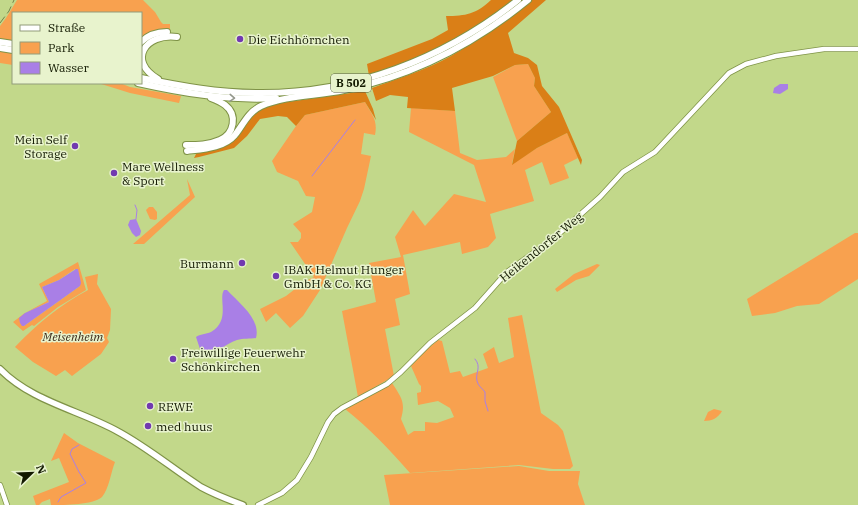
<svg xmlns="http://www.w3.org/2000/svg" width="858" height="505" font-family="'IBM Plex Serif',serif">
	<style>
		.green { fill: #f8a14f; fill-rule: evenodd }
		.forest { fill: #da7f17 }
		.water { fill: #a97fe6 }
		.lines { fill: none; stroke-linecap: round; stroke-linejoin: round }
		.stream { stroke: #a97fe6; stroke-width: 1 }
		.tertiary-casing { stroke: #7f9347; stroke-width: 6 }
		.secondary-casing { stroke: #7f9347; stroke-width: 8 }
		.trunk-casing { stroke: #7f9347; stroke-width: 8 }
		.tertiary { stroke: #fff; stroke-width: 4.5 }
		.secondary { stroke: #fff; stroke-width: 5.5 }
		.trunk { stroke: #fff; stroke-width: 6 }
		.rail { stroke: #72814b; stroke-width: 1; stroke-dasharray: 8 4; stroke-linecap: butt }
		.oneway { stroke: #94988c }
		.poi-dot { fill: #7139b0; stroke: #e8f3cd; stroke-width: 1.5 }
		.labels { text-anchor: middle; dominant-baseline: central; stroke-width: 3; stroke-linejoin: round; paint-order: stroke }
		.shield { fill: #e8f3cd; stroke: #525a3e; stroke-width: 1 }
		.shield-label { font-size: 11px; font-weight: bold; fill: #121900 }
		.poi-label { font-size: 12px; fill: #121900; stroke: #e8f3cd; text-anchor: start }
		.street-label { font-size: 12px; fill: #121900; stroke: #e8f3cd }
		.park-label { font-size: 12px; font-style: italic; fill: #3a2819; stroke: #e8f3cd }
	</style>
	<rect width="100%" height="100%" fill="#c2d88a"/>
	<g class="green">
		<polygon points="17,0 143,0 155,12 161,22 163,24 170,24 170,31 164,31 141,40 141,13 13,13 13,41 0,39 0,26 6,18"/>
		<polygon points="0,51 13,53 13,65 0,63"/>
		<polygon points="528,64 535,78 534,86 551,112 517,141 493,77 515,65"/>
		<polygon points="98,83 120,83 130,87 181,96 179,103 130,93"/>
		<path d="M365,102C372,115 378,120 375,135L364,133L361,154L371,156L364,189L360,201L347,228L320,290L303,316L290,328L276,313L266,322L260,309L286,296L304,282L314,277L290,242H298L301,238V233L293,224L312,212L315,197L306,196L298,181L277,172L272,161L296,126L305,115Z"/>
		<polygon points="411,108 455,111 460,153 477,160 506,157 515,149 512,164 537,148 567,133 578,158 564,165 569,178 550,185 542,162 525,170 534,201 490,214 496,238 488,247 462,254 460,242 403,255 410,294 395,299 400,325 385,329 394,376 358,397 342,311 376,302 369,263 401,257 395,237 413,210 425,226 454,194 486,202 474,165 409,132"/>
		<polygon points="187,179 195,197 144,244 133,244 190,195"/>
		<polygon points="149,207 153,207 157,212 157,219 155,220 150,219 146,210"/>
		<polygon points="855,233 858,233 858,279 819,304 797,306 775,313 752,316 747,299"/>
		<path d="M78,262L86,290L58,307L34,326L32,325L23,331L13,322L25,313L47,301L39,284ZM75,269L80,286L24,326H22L25,313L49,302L42,287L59,280Z"/>
		<polygon points="597,264 600,265 589,276 576,280 557,292 555,289 574,274"/>
		<path d="M98,274L97,284L111,309L110,330L107,338L109,342L101,354L72,376L65,370L56,376L33,362L15,347C37,324 60,305 88,290L85,277Z"/>
		<path d="M522,315L541,413L558,425L563,431L573,466L570,469H553L519,465L410,473C389,449 370,429 345,409L376,393L392,383C401,397 406,402 401,419L408,435L414,431H425V422L437,423L454,417L450,408L438,401L418,405L417,393L421,392V386L419,384L411,366L425,351L438,340L442,341L450,373L460,371L463,377L488,368L483,354L494,347L499,363L514,357L508,318Z"/>
		<path d="M714,409L722,411C718,418 712,421 704,421L708,412Z"/>
		<path d="M64,433L78,443L115,462C111,472 109,489 102,497C92,505 66,505 51,505L50,499L42,502L39,505H36L33,496L69,482L59,458L51,461Z"/>
		<polygon points="519,466 549,471 580,471 578,484 585,505 390,505 384,475"/>
	</g>
	<g class="forest">
		<path d="M491,0H516L468,33L405,64L369,76L367,64L432,39L448,30L446,16C466,16 476,14 491,0Z"/>
		<path d="M531,0H546L508,33L514,53L528,58L537,65L542,86L559,107L582,160L581,165L567,133L537,148L512,165L517,141L551,112L534,86L535,78L528,64L515,65L493,76L452,88L455,111L407,108L408,97L390,95L376,101L372,88C397,79 428,69 451,56C479,40 505,20 531,0Z"/>
		<path d="M365,91L373,109L376,120L365,102L305,115L296,126L287,117L278,116L260,119L247,136L234,148L199,157L194,158L197,152C204,150 216,150 222,146C241,132 249,112 273,104Z"/>
	</g>
	<g class="water">
		<polygon points="780,84 788,84 788,89 780,94 773,93 774,88"/>
		<polygon points="136,219 141,231 140,235 136,237 132,233 128,225 130,220"/>
		<polygon points="76,269 78,269 81,283 80,286 24,326 22,326 20,323 19,318 25,313 49,302 42,287 59,280"/>
		<path d="M224,290H227C239,303 261,319 256,338C250,339 243,338 237,340C225,344 215,355 202,355L196,337C200,334 206,334 211,332C231,320 218,299 224,290Z"/>
	</g>
	<g class="lines">
		<g class="stream">
			<polyline points="312,176 355,120"/>
			<polyline points="135,205 137,210 136,219"/>
			<path d="M475,359C482,367 475,373 477,381C478,386 482,388 485,392V401L488,411"/>
			<polyline points="58,502 61,497 86,483 79,472 70,454 72,449 79,445"/>
		</g>
		<g class="tertiary-casing">
			<g id="tertiary">
				<polyline points="0,485 7,505"/>
				<polyline points="258,505 282,493 297,480 311,457 328,422 334,414 342,408 387,384 401,372 430,343 475,308 507,272 554,238 600,197 623,172 655,152 729,73 746,64 776,56 824,49 858,49"/>
			</g>
		</g>
		<g class="secondary-casing">
			<path id="secondary" d="M0,369C31,401 79,410 117,431C147,447 173,469 201,487C214,494 229,500 243,505"/>
		</g>
		<g class="trunk-casing">
			<g id="trunk">
				<polyline points="0,42 13,44"/>
				<path d="M141,42C148,35 157,32 167,32"/>
				<polyline points="0,48 13,50"/>
				<path d="M141,78C180,86 218,93 258,93C353,94 444,59 518,0"/>
				<path d="M158,79C127,61 145,33 177,37"/>
				<path d="M138,83C183,93 230,101 276,98"/>
				<path d="M186,145C197,145 209,145 220,140C234,134 238,115 225,105C221,102 216,100 211,98"/>
				<path d="M187,151C203,149 224,148 235,135C243,125 248,112 261,106C286,95 317,96 344,90C412,76 474,44 528,0"/>
			</g>
		</g>
		<use href="#tertiary" class="tertiary"/>
		<use href="#secondary" class="secondary"/>
		<use href="#trunk" class="trunk"/>
		<polyline class="rail" points="0,23 9,11 14,0"/>
	</g>
	<defs><path id="oneway-chevron" d="M-2-3.5L2.5 0L-2 3.5" fill="none" stroke-width="1.6" stroke-linecap="round" stroke-linejoin="round"/></defs>
	<use class="oneway" href="#oneway-chevron" transform="translate(232 98) rotate(3)"/>
	<g class="poi-dot">
		<circle cx="240" cy="39" r="4"/>
		<circle cx="75" cy="146" r="4"/>
		<circle cx="114" cy="173" r="4"/>
		<circle cx="242" cy="263" r="4"/>
		<circle cx="276" cy="276" r="4"/>
		<circle cx="173" cy="359" r="4"/>
		<circle cx="150" cy="406" r="4"/>
		<circle cx="148" cy="426" r="4"/>
	</g>
	<g class="labels">
		<rect class="shield" x="331" y="74" width="40" height="18" rx="3"/>
		<g class="shield-label">
			<text x="351" y="83">B 502</text>
		</g>
		<g class="poi-label">
			<text x="248" y="39">Die Eichhörnchen</text>
			<text x="67" y="139" text-anchor="end">Mein Self<tspan x="67" dy="14">Storage</tspan></text>
			<text x="122" y="166">Mare Wellness<tspan x="122" dy="14">&amp; Sport</tspan></text>
			<text x="234" y="263" text-anchor="end">Burmann</text>
			<text x="284" y="269">IBAK Helmut Hunger<tspan x="284" dy="14">GmbH &amp; Co. KG</tspan></text>
			<text x="181" y="352">Freiwillige Feuerwehr<tspan x="181" dy="14">Schönkirchen</tspan></text>
			<text x="158" y="406">REWE</text>
			<text x="156" y="426">med huus</text>
		</g>
		<g class="street-label">
			<text transform="translate(541 247) rotate(-39)">Heikendorfer Weg</text>
		</g>
		<g class="park-label">
			<text x="73" y="336">Meisenheim</text>
		</g>
	</g>
	<rect x="12" y="12" width="130" height="72" fill="#e8f3cd" stroke="#929c7b"/>
	<rect x="20" y="25" width="20" height="6" fill="#ffffff" stroke="#929c7b"/>
	<text x="48" y="32" font-size="12" fill="#121900">Straße</text>
	<rect x="20" y="42" width="20" height="12" fill="#f8a14f" stroke="#929c7b"/>
	<text x="48" y="52" font-size="12" fill="#121900">Park</text>
	<rect x="20" y="62" width="20" height="12" fill="#a97fe6" stroke="#929c7b"/>
	<text x="48" y="72" font-size="12" fill="#121900">Wasser</text>
	<g transform="translate(32 473) rotate(67)" stroke="#e8f3cd" stroke-width="3" paint-order="stroke">
	<path d="M0-3L7 15L0 10L-7 15Z" fill="#121900"/>
	<text y="-6" font-size="11" font-weight="bold" text-anchor="middle" fill="#121900">N</text>
	</g>
</svg>
